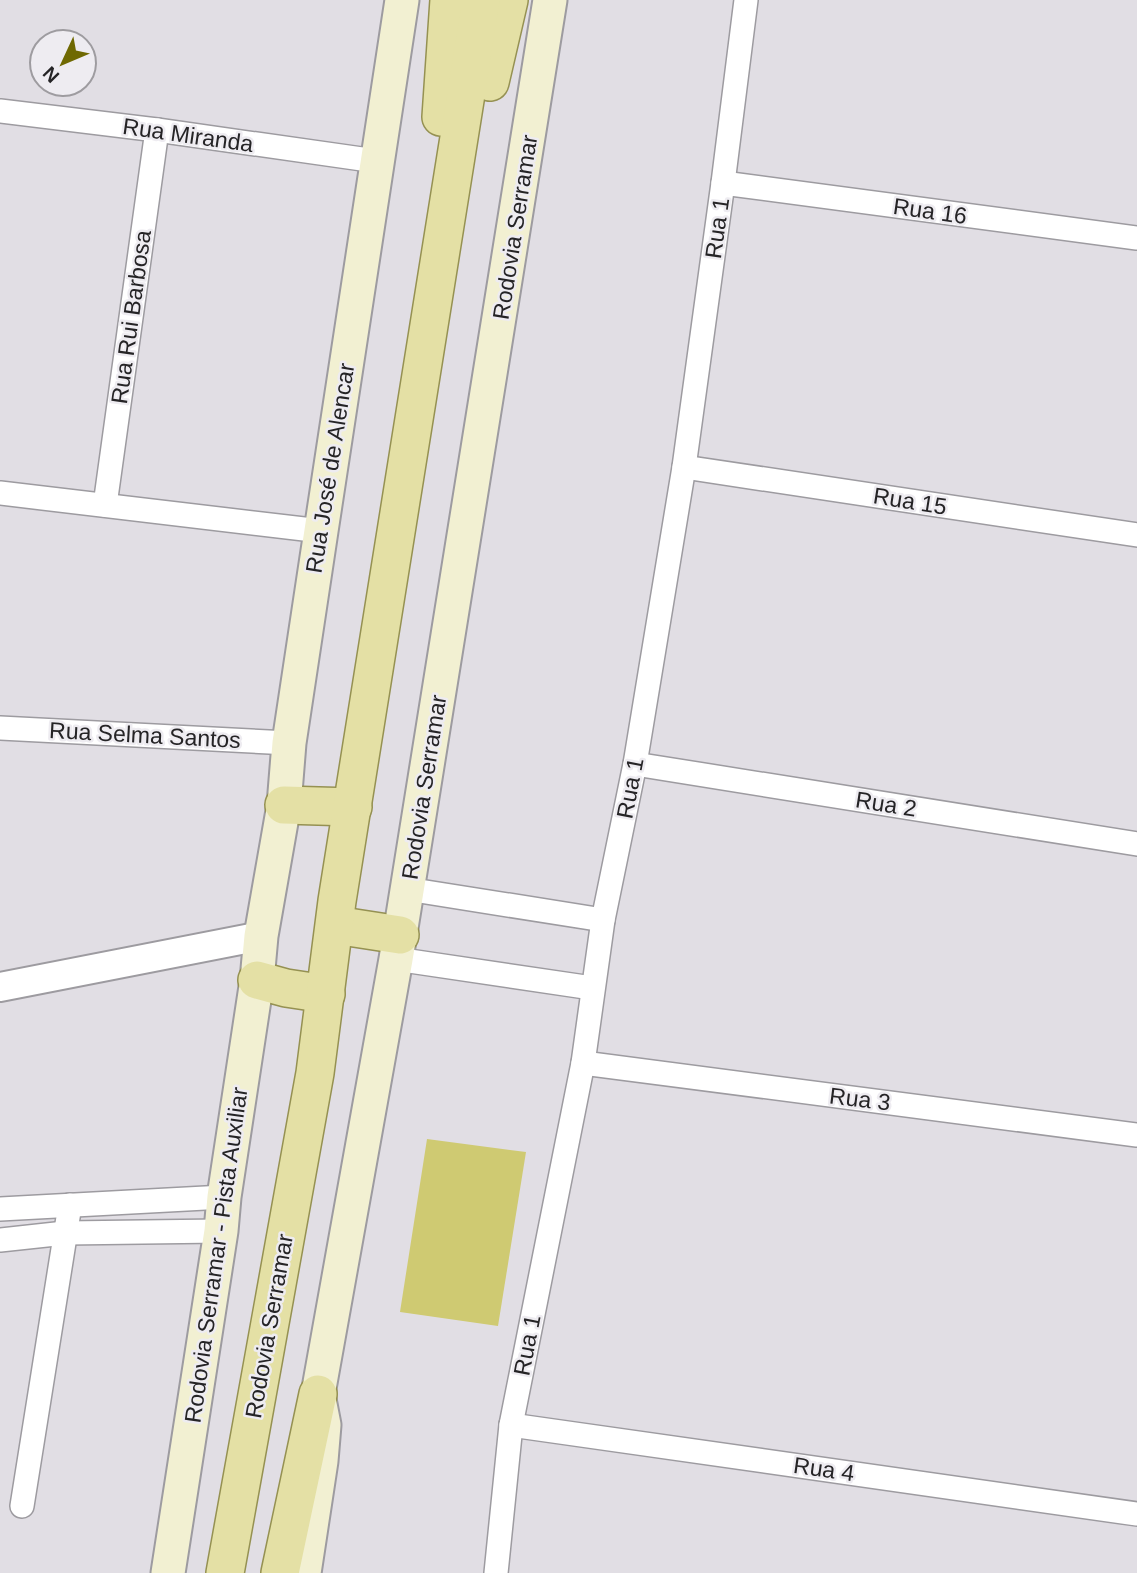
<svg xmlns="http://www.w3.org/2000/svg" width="1137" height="1573" font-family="Helvetica,sans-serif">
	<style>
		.green { fill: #cfca72 }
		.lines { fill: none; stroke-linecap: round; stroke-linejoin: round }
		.minor-casing { stroke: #9d9ba0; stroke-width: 26 }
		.tertiary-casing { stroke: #9d9ba0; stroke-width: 32 }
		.secondary-casing { stroke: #9d9ba0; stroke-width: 37 }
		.primary-casing { stroke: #959152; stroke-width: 40 }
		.minor { stroke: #fff; stroke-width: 23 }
		.tertiary { stroke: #fff; stroke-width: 28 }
		.secondary { stroke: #f2f0d2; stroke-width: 33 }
		.primary { stroke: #e4e0a5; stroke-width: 37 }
		.labels { text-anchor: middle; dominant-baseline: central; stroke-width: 5; stroke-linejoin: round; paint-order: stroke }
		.street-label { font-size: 23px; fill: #252426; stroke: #eeecf1 }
	</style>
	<rect width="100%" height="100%" fill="#e1dee4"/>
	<polygon class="green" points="427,1139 526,1152 498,1326 400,1312"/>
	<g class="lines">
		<g class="minor-casing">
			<g id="minor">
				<polyline points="0,111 157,130 376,161"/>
				<polyline points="723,183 1137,238"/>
				<polyline points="684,467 1137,535"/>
				<polyline points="0,493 321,531"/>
				<polyline points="105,505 157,130"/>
				<polyline points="0,728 289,743"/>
				<polyline points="635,764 1137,844"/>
				<polyline points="407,889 603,920"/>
				<polyline points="396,959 592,988"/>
				<polyline points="583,1063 1137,1135"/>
				<polyline points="0,1209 224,1197"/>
				<polyline points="0,1240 65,1233 221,1231"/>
				<polyline points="511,1425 1137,1514"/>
				<polyline points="22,1506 70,1205"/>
				<polyline points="496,1573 511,1425 583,1063 603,920 635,764 684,467 723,183 746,0"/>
			</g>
		</g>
		<g class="tertiary-casing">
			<polyline id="tertiary" points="0,987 261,936"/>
		</g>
		<g class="secondary-casing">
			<g id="secondary">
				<polyline points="168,1573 221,1231 224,1197 257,980 261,936 284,805 289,743 321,531 402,0"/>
				<polyline points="304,1573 321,1461 324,1425 318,1394 396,959 550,0"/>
			</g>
		</g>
		<g class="primary-casing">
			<g id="primary">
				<polyline points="490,82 509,0"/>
				<polyline points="441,117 449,0"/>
				<polyline points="284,805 353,807"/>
				<polyline points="335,925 400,935"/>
				<polyline points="257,980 286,988 326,994"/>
				<polyline points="225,1573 315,1073 337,901 481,0"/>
				<polyline points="280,1573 318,1394"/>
			</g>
		</g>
		<use href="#minor" class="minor"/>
		<use href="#tertiary" class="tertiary"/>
		<use href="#secondary" class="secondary"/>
		<use href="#primary" class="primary"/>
	</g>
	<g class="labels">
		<g class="street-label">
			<text transform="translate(188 135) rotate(8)">Rua Miranda</text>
			<text transform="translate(930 211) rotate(8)">Rua 16</text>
			<text transform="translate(515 227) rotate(-81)">Rodovia Serramar</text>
			<text transform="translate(717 228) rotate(-82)">Rua 1</text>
			<text transform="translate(131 317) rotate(-82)">Rua Rui Barbosa</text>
			<text transform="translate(330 468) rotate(-81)">Rua José de Alencar</text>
			<text transform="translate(910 501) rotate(9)">Rua 15</text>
			<text transform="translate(145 735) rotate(3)">Rua Selma Santos</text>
			<text transform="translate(424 787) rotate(-81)">Rodovia Serramar</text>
			<text transform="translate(630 788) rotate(-79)">Rua 1</text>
			<text transform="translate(886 804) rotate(9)">Rua 2</text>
			<text transform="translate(860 1099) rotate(7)">Rua 3</text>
			<text transform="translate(216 1255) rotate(-82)">Rodovia Serramar - Pista Auxiliar</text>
			<text transform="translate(269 1326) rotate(-80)">Rodovia Serramar</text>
			<text transform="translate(527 1345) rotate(-79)">Rua 1</text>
			<text transform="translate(824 1469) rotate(8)">Rua 4</text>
		</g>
	</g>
	<g transform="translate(63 63) rotate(226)"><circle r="33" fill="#eeecf1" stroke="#9e9ca0" stroke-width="2"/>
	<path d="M0-5L12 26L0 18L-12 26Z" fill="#6f6902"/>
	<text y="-10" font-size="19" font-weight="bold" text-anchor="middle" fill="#252426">N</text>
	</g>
</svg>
